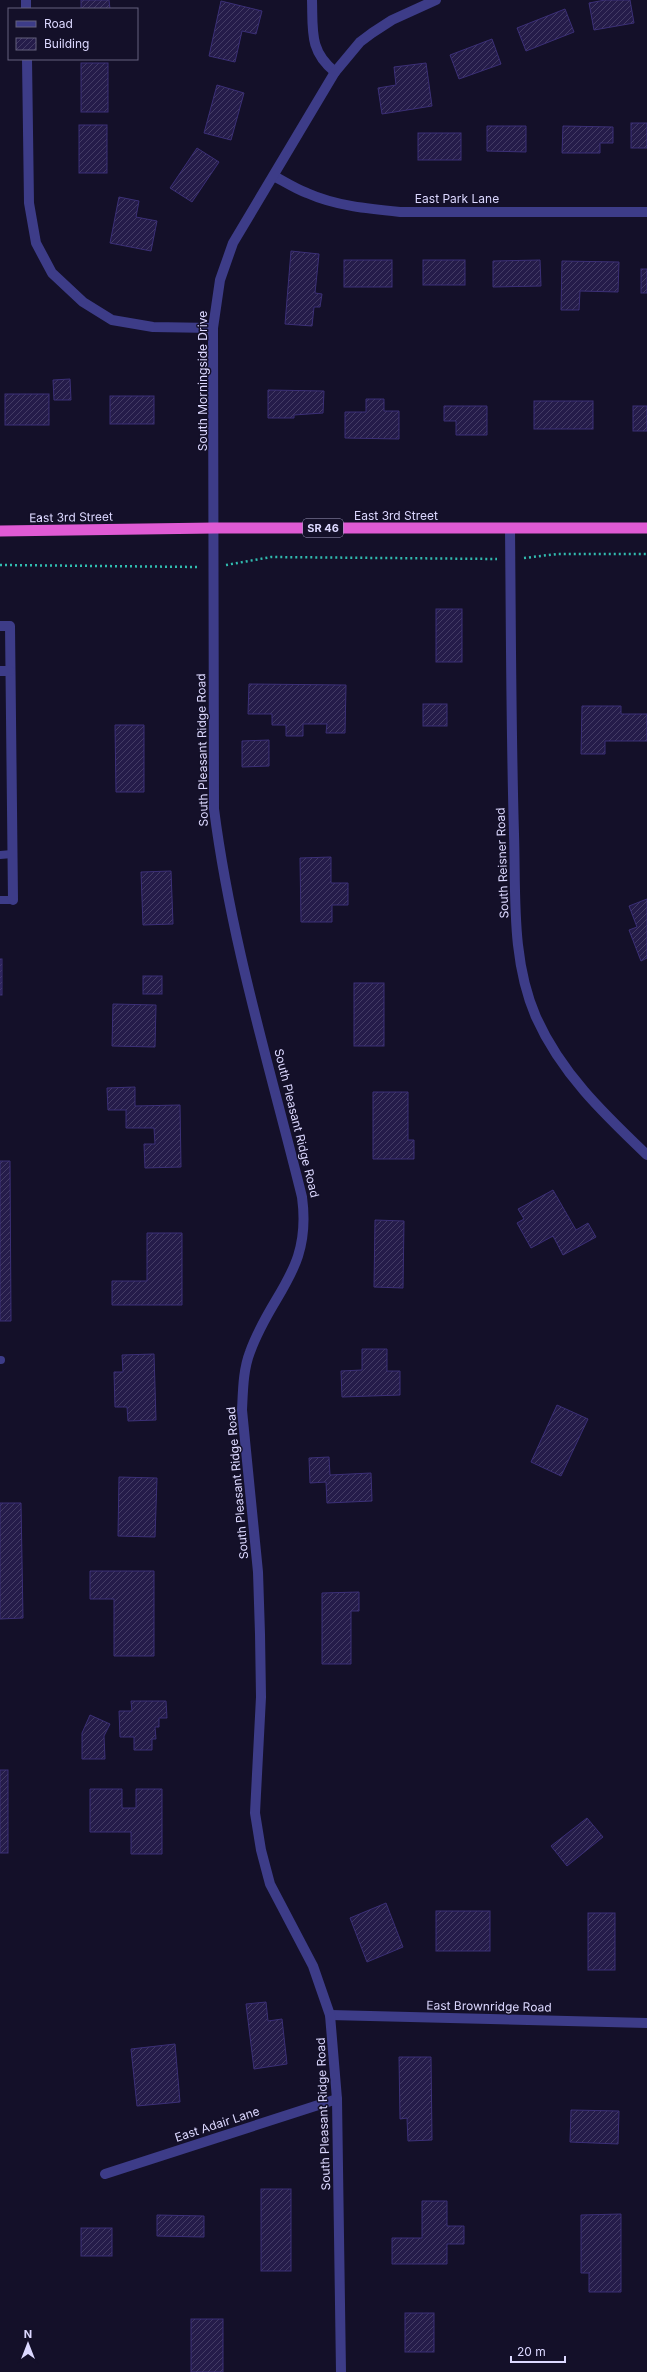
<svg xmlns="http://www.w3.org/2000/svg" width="647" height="2372" font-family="Inter,sans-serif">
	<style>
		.building { fill: url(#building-hatch); stroke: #3b2f76 }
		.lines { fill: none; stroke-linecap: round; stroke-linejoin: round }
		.path { stroke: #31bbaf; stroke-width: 2.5; stroke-dasharray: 2 3; stroke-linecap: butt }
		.service { stroke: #3d3c88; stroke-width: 8 }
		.minor { stroke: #3d3c88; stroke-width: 10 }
		.trunk { stroke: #df5ad4; stroke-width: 11 }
		.labels { text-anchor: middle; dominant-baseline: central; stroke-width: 3; stroke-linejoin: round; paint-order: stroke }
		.shield { fill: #141029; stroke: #a09cbf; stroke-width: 1 }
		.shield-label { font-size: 11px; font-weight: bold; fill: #dcd8ff }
		.street-label { font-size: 12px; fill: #dcd8ff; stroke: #141029 }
	</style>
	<defs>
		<pattern id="building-hatch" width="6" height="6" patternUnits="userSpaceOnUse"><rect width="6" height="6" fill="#251c4a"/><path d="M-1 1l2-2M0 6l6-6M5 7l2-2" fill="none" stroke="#443c65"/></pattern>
	</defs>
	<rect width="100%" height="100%" fill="#141029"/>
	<g class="building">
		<polygon points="81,0 109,0 110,9 81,9"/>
		<polygon points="605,0 630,0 634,23 594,30 589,3"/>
		<polygon points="221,1 262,11 256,34 242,31 235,62 209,56"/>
		<polygon points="565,9 574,32 526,51 517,28"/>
		<polygon points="492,39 501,64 459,79 450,55"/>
		<rect x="81" y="63" width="27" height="49"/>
		<polygon points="426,63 432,106 382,114 378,88 396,85 394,67"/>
		<polygon points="217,85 244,93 231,140 204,133"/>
		<rect x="631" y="123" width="16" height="25"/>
		<rect x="79" y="125" width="28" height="48"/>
		<polygon points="487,126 526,126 526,152 487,151"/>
		<polygon points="563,126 613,127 613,143 600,143 600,153 562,153"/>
		<rect x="418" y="133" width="43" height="27"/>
		<polygon points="197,148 219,162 192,202 170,188"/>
		<polygon points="119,197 139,201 136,217 157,221 151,251 110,243"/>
		<polygon points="291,251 319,254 315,293 322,294 320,307 314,307 312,326 285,324"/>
		<rect x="344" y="260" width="48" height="27"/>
		<rect x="423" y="260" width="42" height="25"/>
		<polygon points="540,260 541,286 493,287 493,261"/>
		<polygon points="562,261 619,262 618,292 580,291 579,310 561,310"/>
		<rect x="641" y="269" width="6" height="24"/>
		<polygon points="70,379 71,400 54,400 53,380"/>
		<polygon points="268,390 324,391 323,413 294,415 294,418 268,418"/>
		<rect x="5" y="394" width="44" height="31"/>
		<rect x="110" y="396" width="44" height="28"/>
		<polygon points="366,399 384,399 384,411 399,411 399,439 345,438 345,412 366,412"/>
		<rect x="534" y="401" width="59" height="28"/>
		<polygon points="444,406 487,406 487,435 456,435 456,421 444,421"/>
		<rect x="633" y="406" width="14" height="25"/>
		<rect x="436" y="609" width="26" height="53"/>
		<polygon points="249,684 346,685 345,733 326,733 327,724 303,724 303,736 286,736 286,725 272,725 272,714 248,714"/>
		<rect x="423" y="704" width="24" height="22"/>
		<polygon points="582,706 621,706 621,714 647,714 647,741 605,741 605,754 581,754"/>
		<polygon points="115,725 144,725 144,792 116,792"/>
		<polygon points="269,740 269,766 242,767 242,741"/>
		<polygon points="331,857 331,883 348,883 348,905 332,905 332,922 301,922 300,858"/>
		<polygon points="171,871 173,924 143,925 141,872"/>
		<polygon points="647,899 647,958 641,961 629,930 637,927 629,906"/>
		<rect x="0" y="959" width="2" height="36"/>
		<rect x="143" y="976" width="19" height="18"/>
		<rect x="354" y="983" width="30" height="63"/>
		<polygon points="113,1004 156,1005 155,1047 112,1046"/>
		<polygon points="135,1087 135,1106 180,1105 181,1167 145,1168 144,1144 155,1144 154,1128 126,1128 126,1110 108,1110 107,1088"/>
		<polygon points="373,1092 408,1092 408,1140 414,1140 414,1159 373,1159"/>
		<polygon points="0,1161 10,1161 11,1321 0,1321"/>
		<polygon points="553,1190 576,1230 588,1223 596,1237 563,1255 553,1236 531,1248 517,1223 524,1219 518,1209"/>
		<polygon points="375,1220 404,1221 403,1288 374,1287"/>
		<polygon points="147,1233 182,1233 182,1305 112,1305 112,1281 147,1281"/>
		<polygon points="362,1349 387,1349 387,1371 400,1371 400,1395 342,1397 341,1371 362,1370"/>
		<polygon points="154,1354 156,1420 128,1421 127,1407 115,1407 114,1372 123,1372 122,1355"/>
		<polygon points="557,1405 588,1419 561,1476 531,1462"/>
		<polygon points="329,1457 330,1475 371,1473 372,1501 327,1503 326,1482 310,1483 309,1458"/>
		<polygon points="119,1477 157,1478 155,1537 118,1536"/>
		<polygon points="0,1503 21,1503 23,1618 0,1619"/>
		<polygon points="90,1571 154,1571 154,1656 114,1656 114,1599 90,1599"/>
		<polygon points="359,1592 359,1611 351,1611 351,1664 322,1664 322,1593"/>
		<polygon points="131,1701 166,1701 167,1718 159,1718 159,1727 155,1727 156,1739 152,1739 152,1750 134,1750 134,1737 120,1737 119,1711 132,1711"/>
		<polygon points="90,1715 110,1724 104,1736 105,1759 82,1759 82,1733"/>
		<rect x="0" y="1770" width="8" height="83"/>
		<polygon points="90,1789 122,1789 122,1808 136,1808 136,1789 162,1789 162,1854 131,1854 131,1832 90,1832"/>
		<polygon points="587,1818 603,1837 567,1866 551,1846"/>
		<polygon points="386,1903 403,1947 367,1962 350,1918"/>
		<rect x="436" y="1911" width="54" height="40"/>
		<rect x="588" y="1913" width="27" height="57"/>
		<polygon points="266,2002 268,2021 282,2019 287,2064 254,2069 246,2004"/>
		<polygon points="175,2044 180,2102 137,2106 131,2049"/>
		<polygon points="399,2057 431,2057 432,2140 408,2141 407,2118 400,2119"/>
		<polygon points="571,2110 619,2111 618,2144 570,2142"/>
		<rect x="261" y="2189" width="30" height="82"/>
		<polygon points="422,2201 447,2201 447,2226 464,2226 464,2244 447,2244 447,2264 392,2264 392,2238 422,2238"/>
		<polygon points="621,2214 621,2292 589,2292 589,2273 581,2273 581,2215"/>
		<polygon points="157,2215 204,2216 204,2237 157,2236"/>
		<rect x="81" y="2228" width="31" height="28"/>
		<rect x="405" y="2313" width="29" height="39"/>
		<rect x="191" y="2319" width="32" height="53"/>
	</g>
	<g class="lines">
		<g class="path">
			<polyline points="524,558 557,554 647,554"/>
			<polyline points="0,565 199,567"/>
			<polyline points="226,565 271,557 497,559"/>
		</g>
		<g class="service">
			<polyline points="0,855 12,854"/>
			<polyline points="0,900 13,900"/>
			<polyline points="0,1360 1,1360"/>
		</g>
		<g class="minor">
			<polyline points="26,0 26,9"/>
			<path d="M312,0C313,31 309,51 335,72"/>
			<polyline points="27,59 29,203 36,243 52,273 83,302 112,320 153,327 213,328"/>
			<path d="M274,176C285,182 296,189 307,193C336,206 369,209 401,212H647"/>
			<path d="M510,528C511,630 511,732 514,834C516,895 511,960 536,1017C561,1073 603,1113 647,1155"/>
			<polyline points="0,626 10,626 13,900"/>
			<polyline points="0,671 10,671"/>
			<polyline points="330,2015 647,2023"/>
			<polyline points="105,2174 337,2099"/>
			<path d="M341,2372L337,2099L330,2015L313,1966L270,1884L261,1850L255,1813L261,1697L260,1634L258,1572L242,1410C243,1391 243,1370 250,1352C272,1291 312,1271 302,1197C270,1068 231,941 214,809L213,328L220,280L233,243L335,72L360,42L372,33L392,20L436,0"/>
		</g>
		<polyline class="trunk" points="0,531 214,528 647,528"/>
	</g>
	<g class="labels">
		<rect class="shield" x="303" y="519" width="40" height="18" rx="3"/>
		<g class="shield-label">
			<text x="323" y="528">SR 46</text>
		</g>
		<g class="street-label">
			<text x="457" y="198">East Park Lane</text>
			<text transform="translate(202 381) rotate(-90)">South Morningside Drive</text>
			<text x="396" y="515">East 3rd Street</text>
			<text transform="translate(71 517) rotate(-1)">East 3rd Street</text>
			<text transform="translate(202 750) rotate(-91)">South Pleasant Ridge Road</text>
			<text transform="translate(502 863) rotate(-92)">South Reisner Road</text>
			<text transform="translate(297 1123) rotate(76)">South Pleasant Ridge Road</text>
			<text transform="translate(237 1483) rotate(-95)">South Pleasant Ridge Road</text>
			<text transform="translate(489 2006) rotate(1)">East Brownridge Road</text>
			<text transform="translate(323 2114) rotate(-92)">South Pleasant Ridge Road</text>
			<text transform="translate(217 2124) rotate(-18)">East Adair Lane</text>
		</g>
	</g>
	<rect x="8" y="8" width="130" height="52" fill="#141029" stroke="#64607f"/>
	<rect x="16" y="21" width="20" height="6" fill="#3d3c88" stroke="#64607f"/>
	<text x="44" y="28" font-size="12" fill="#dcd8ff">Road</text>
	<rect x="16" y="38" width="20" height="12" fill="url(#building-hatch)" stroke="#64607f"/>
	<text x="44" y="48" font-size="12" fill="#dcd8ff">Building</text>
	<g transform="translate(28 2344)" stroke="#141029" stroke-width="3" paint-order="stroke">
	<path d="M0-3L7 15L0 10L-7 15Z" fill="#dcd8ff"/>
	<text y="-6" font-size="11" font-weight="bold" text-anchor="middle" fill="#dcd8ff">N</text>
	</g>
	<path d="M511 2356v6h54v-6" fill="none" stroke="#dcd8ff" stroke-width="2"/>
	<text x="517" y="2356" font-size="12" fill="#dcd8ff" stroke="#141029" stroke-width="3" paint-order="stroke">20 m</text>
</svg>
